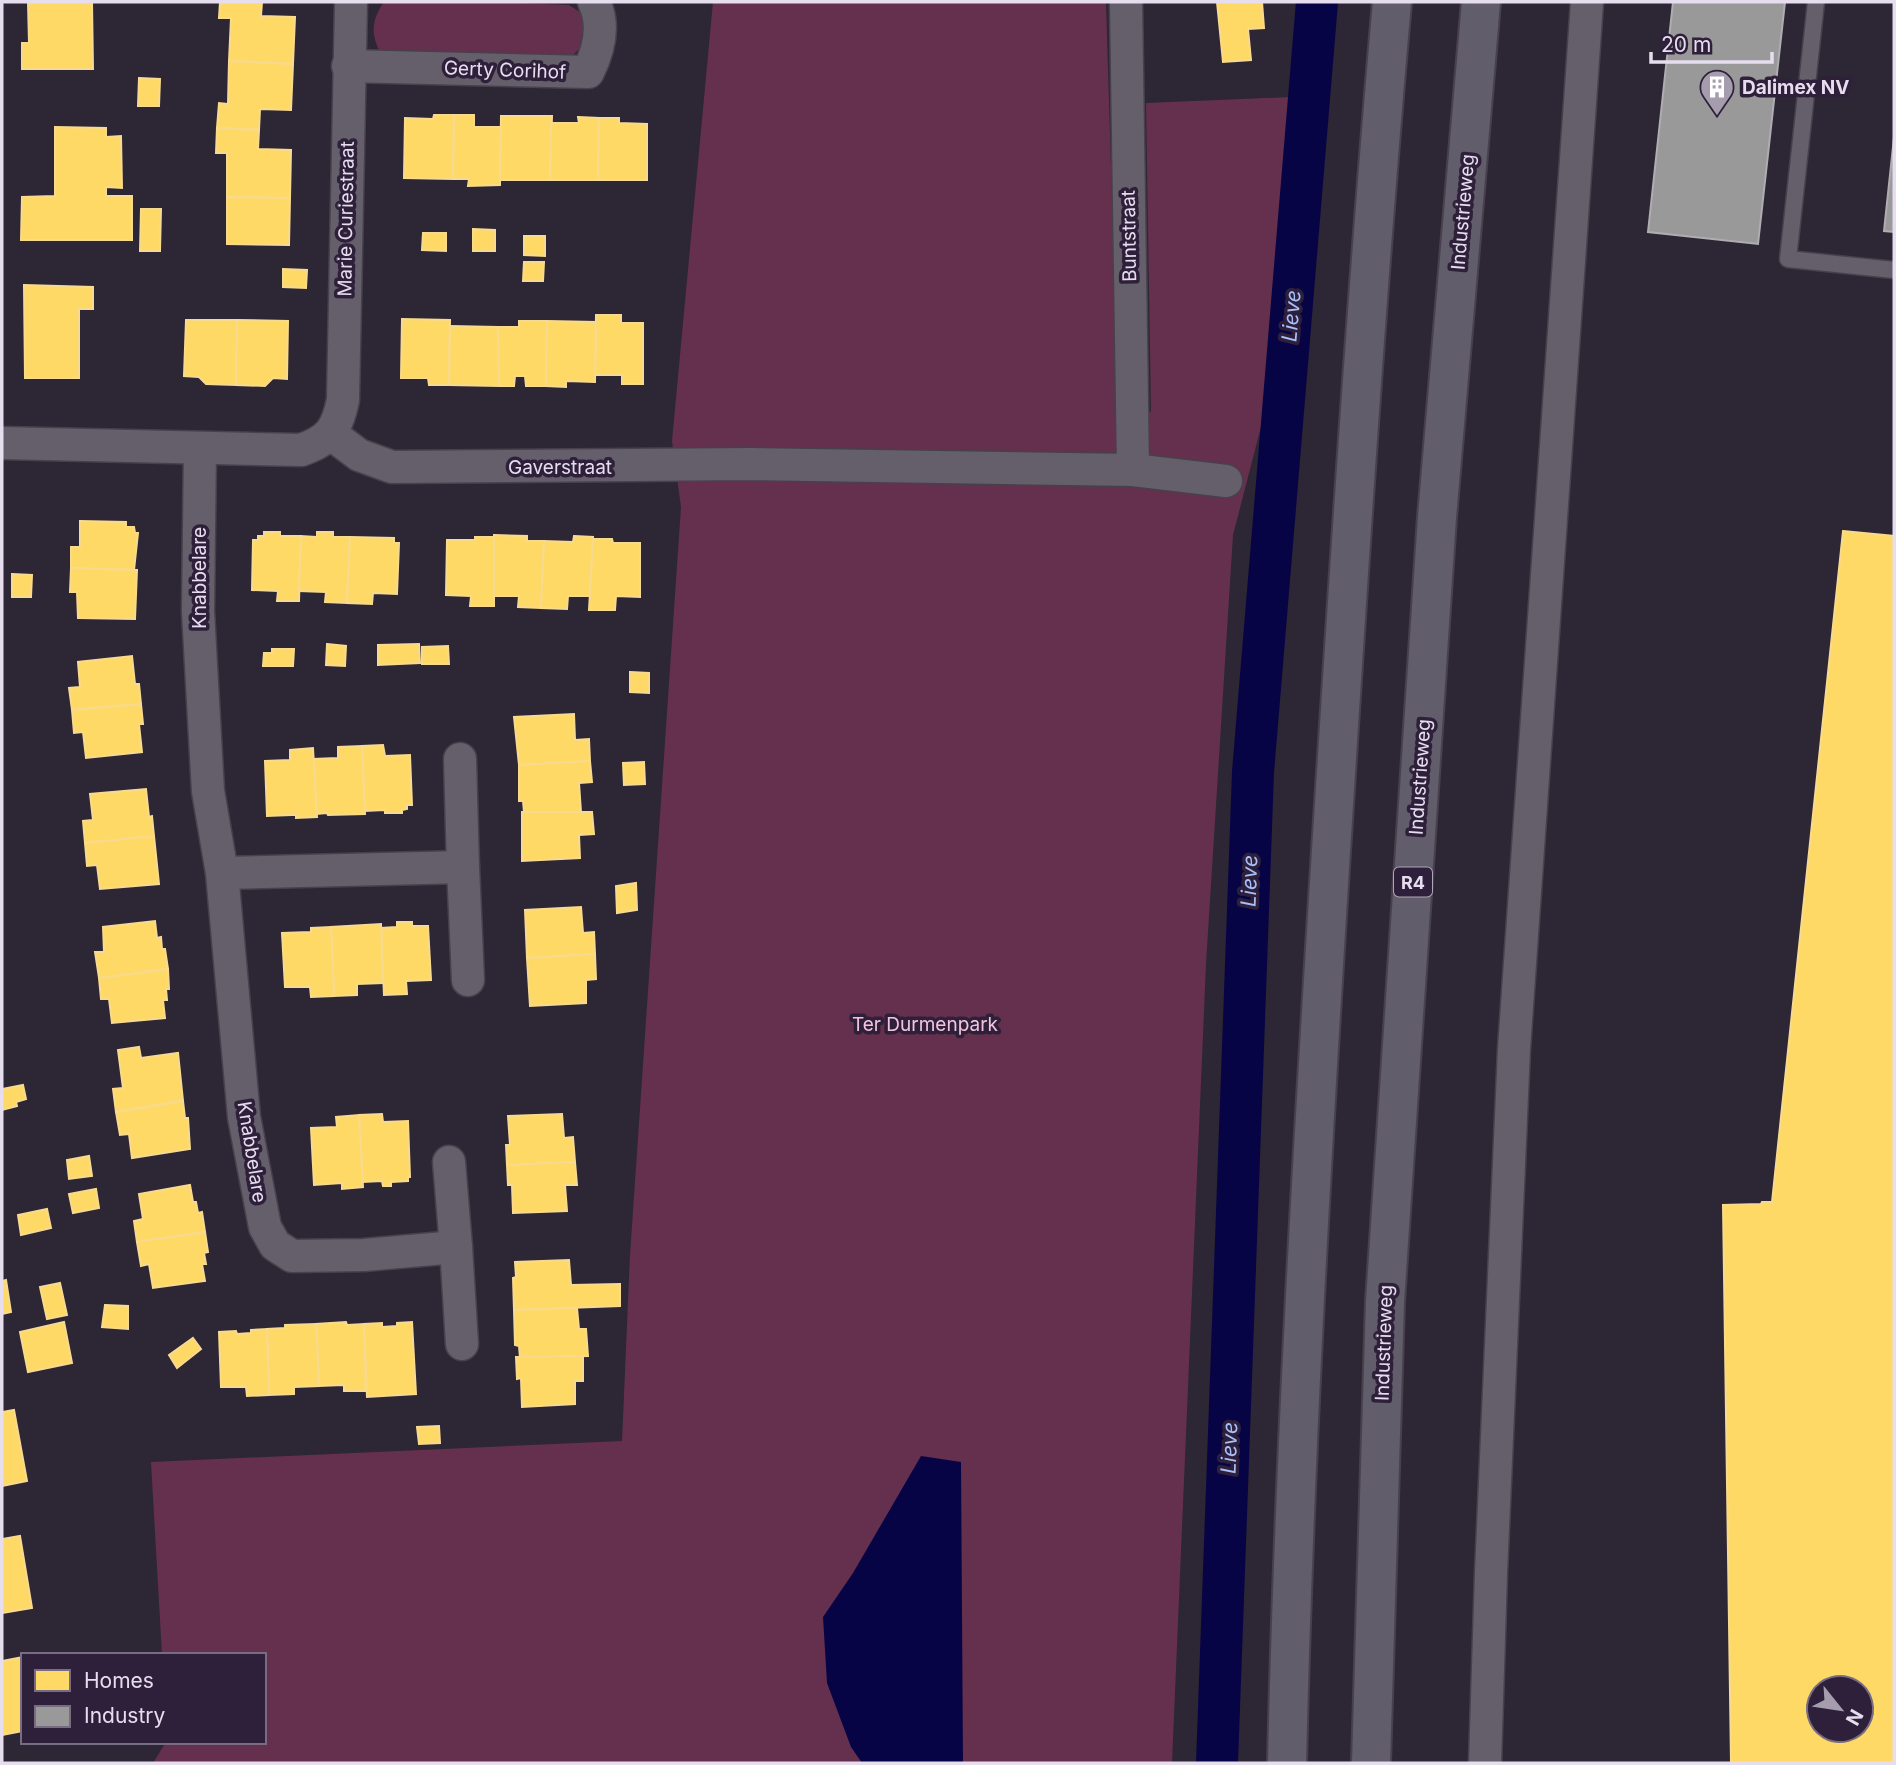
<svg xmlns="http://www.w3.org/2000/svg" width="1896" height="1765" font-family="Inter,sans-serif">
	<style>
		.green { fill: #64304e }
		.water { fill: #070445 }
		.homes { fill: #ffd966; stroke: #f8da8f; stroke-width: 2; fill-rule: evenodd }
		.industry { fill: #999; stroke: #b0adb2; stroke-width: 2 }
		.lines { fill: none; stroke-linecap: round; stroke-linejoin: round }
		.canal { stroke: #070445; stroke-width: 42 }
		.service-casing { stroke: #48414d; stroke-width: 19 }
		.minor-casing { stroke: #48414d; stroke-width: 35 }
		.trunk-casing { stroke: #48414d; stroke-width: 42 }
		.service { stroke: #645f6a; stroke-width: 16 }
		.minor { stroke: #645f6a; stroke-width: 32 }
		.trunk { stroke: #625d6a; stroke-width: 38 }
		.labels { text-anchor: middle; dominant-baseline: central; stroke-width: 7; stroke-linejoin: round; paint-order: stroke }
		.shield { fill: #2e203a; stroke: #afa4b8; stroke-width: 2 }
		.shield-label { font-size: 18px; font-weight: bold; fill: #e6ddee }
		.street-label { font-size: 19px; fill: #e6ddee; stroke: #2e203a }
		.poi-label { font-size: 19px; font-weight: bold; fill: #e6ddee; stroke: #2e203a; text-anchor: start }
		.park-label { font-size: 19px; fill: #f3c4db; stroke: #2e203a }
		.water-label { font-size: 21px; font-style: italic; fill: #a7c0fc; stroke: #2e203a }
	</style>
	<rect width="100%" height="100%" fill="#2d2634"/>
	<g class="green">
		<path d="M384,2H493L569,5L583,14L584,44L569,59L380,52C370,33 372,19 384,2Z"/>
		<polygon points="713,2 1106,2 1118,398 1151,412 1146,103 1292,97 1287,147 1275,373 1233,535 1206,964 1172,1763 153,1763 166,1742 264,1742 264,1655 162,1655 151,1462 622,1441 630,1255 681,507 672,441"/>
	</g>
	<polygon class="water" points="921,1456 961,1462 963,1763 862,1763 851,1747 827,1683 823,1617 853,1573"/>
	<g class="homes">
		<polygon points="28,2 92,2 93,69 22,69 22,43 29,43"/>
		<polygon points="220,2 262,2 261,16 295,17 293,64 229,61 231,18 219,18"/>
		<polygon points="1217,2 1262,2 1264,28 1248,29 1251,60 1223,62"/>
		<polygon points="229,61 293,64 291,110 260,109 259,130 217,128 219,103 228,104"/>
		<polygon points="139,78 160,79 159,106 138,106"/>
		<polygon points="434,115 454,115 453,179 404,178 405,118 433,119"/>
		<polygon points="454,115 474,115 474,127 501,127 500,185 468,186 469,179 453,179"/>
		<polygon points="501,116 552,116 550,180 500,180"/>
		<polygon points="578,117 599,118 598,180 550,180 551,123 579,123"/>
		<polygon points="599,118 619,118 619,123 647,124 647,180 598,180"/>
		<polygon points="55,127 106,128 106,137 121,136 122,188 106,187 106,196 132,196 132,240 21,240 22,197 55,196"/>
		<polygon points="217,128 259,130 258,149 291,150 290,198 227,197 227,153 216,153"/>
		<polygon points="227,197 290,198 289,245 227,244"/>
		<polygon points="141,209 161,209 160,251 140,251"/>
		<polygon points="473,229 495,230 495,251 473,251"/>
		<polygon points="423,233 446,233 446,251 422,250"/>
		<polygon points="524,236 545,236 545,256 524,255"/>
		<polygon points="524,262 544,262 543,281 523,281"/>
		<polygon points="283,269 307,270 306,288 283,287"/>
		<polygon points="24,285 93,287 93,309 79,309 79,378 25,378"/>
		<polygon points="596,315 621,315 621,323 643,323 643,384 622,384 622,375 595,375"/>
		<polygon points="402,319 450,320 449,385 429,385 428,378 401,378"/>
		<polygon points="186,320 237,320 236,385 206,384 199,377 184,376"/>
		<polygon points="237,320 288,321 287,379 273,378 265,386 236,385"/>
		<polygon points="519,321 547,321 546,386 526,386 525,376 515,376 514,386 499,386 498,327 519,327"/>
		<polygon points="547,321 596,322 595,382 566,381 566,387 546,386"/>
		<polygon points="450,326 498,327 499,386 449,385"/>
		<polygon points="80,521 126,522 126,527 134,527 135,533 138,533 134,570 71,568 71,547 80,547"/>
		<path d="M1843,531L1894,536V1763H1731L1723,1205L1761,1204L1762,1202H1772ZM1819,1688H1861V1730H1819Z"/>
		<polygon points="264,532 280,532 280,536 301,536 299,601 277,601 278,591 252,590 253,540 258,540 258,536 264,536"/>
		<polygon points="317,532 333,532 333,537 350,537 347,603 325,602 326,592 299,591 301,536 317,537"/>
		<polygon points="494,535 527,536 527,541 544,541 541,608 518,607 519,596 494,596"/>
		<polygon points="574,536 593,537 590,596 568,596 567,609 541,608 544,541 573,542"/>
		<polygon points="350,537 394,538 394,543 399,543 397,594 373,593 372,604 347,603"/>
		<polygon points="475,537 494,537 494,606 470,606 471,596 446,595 447,540 475,540"/>
		<polygon points="593,539 612,539 613,543 640,543 640,597 616,596 615,610 589,610"/>
		<polygon points="71,568 137,570 135,619 78,618 77,592 70,592"/>
		<polygon points="12,574 32,575 31,597 12,597"/>
		<polygon points="327,644 346,646 345,666 326,665"/>
		<polygon points="419,644 420,663 378,665 378,645"/>
		<polygon points="448,646 449,664 422,664 422,647"/>
		<polygon points="272,649 294,649 293,666 263,666 264,653 272,653"/>
		<polygon points="132,656 135,684 139,684 141,704 72,710 69,688 80,687 78,662"/>
		<polygon points="630,672 649,673 649,693 630,692"/>
		<polygon points="141,704 143,724 139,724 142,752 86,758 83,732 74,733 72,710"/>
		<polygon points="574,714 575,740 589,739 590,761 519,765 514,717"/>
		<polygon points="383,745 385,756 410,755 412,805 407,805 407,809 402,810 402,813 385,813 385,810 365,811 362,746"/>
		<polygon points="362,746 365,814 328,815 327,813 317,814 313,759 338,758 338,747"/>
		<polygon points="313,748 317,817 296,818 296,815 292,815 267,816 265,761 290,760 290,750"/>
		<polygon points="590,761 592,782 579,783 581,812 524,812 523,801 519,801 519,765"/>
		<polygon points="644,762 645,784 624,785 623,763"/>
		<polygon points="146,789 149,817 152,816 154,836 85,843 83,821 93,820 90,794"/>
		<polygon points="522,812 592,812 594,834 579,835 580,858 522,861"/>
		<polygon points="154,836 159,884 100,889 97,865 87,866 85,843"/>
		<polygon points="636,883 637,910 617,913 616,886"/>
		<polygon points="581,907 583,933 594,932 595,954 527,958 525,910"/>
		<polygon points="155,921 157,938 161,937 162,949 165,949 168,969 99,978 95,952 104,952 103,927"/>
		<polygon points="397,922 412,922 412,926 428,926 431,980 406,981 407,994 384,995 381,928 397,927"/>
		<polygon points="381,924 383,983 357,984 357,995 334,996 331,927"/>
		<polygon points="331,927 334,996 311,997 310,987 285,987 282,933 311,932 311,928"/>
		<polygon points="595,954 596,979 586,980 586,1003 530,1006 527,958"/>
		<polygon points="168,969 169,989 166,989 167,1000 163,1000 165,1018 112,1023 109,999 101,999 99,978"/>
		<polygon points="139,1047 141,1058 178,1053 183,1101 116,1112 113,1089 123,1088 118,1050"/>
		<polygon points="23,1085 26,1099 16,1102 17,1106 2,1110 2,1089"/>
		<polygon points="183,1101 185,1118 188,1118 190,1149 132,1158 129,1134 120,1135 116,1112"/>
		<polygon points="382,1114 383,1122 408,1121 410,1177 408,1177 408,1181 391,1182 391,1186 383,1186 382,1181 363,1182 359,1115"/>
		<polygon points="562,1114 564,1138 573,1137 575,1162 507,1165 506,1145 510,1145 508,1116"/>
		<polygon points="359,1115 363,1187 342,1189 342,1183 314,1185 311,1128 337,1127 336,1117"/>
		<polygon points="89,1156 92,1176 69,1179 67,1160"/>
		<polygon points="575,1162 577,1185 565,1185 567,1211 513,1213 512,1185 508,1185 507,1165"/>
		<polygon points="190,1185 193,1202 196,1202 198,1213 202,1212 205,1232 137,1242 134,1221 143,1219 139,1194"/>
		<polygon points="96,1189 99,1208 73,1213 69,1194"/>
		<polygon points="47,1209 51,1228 21,1235 18,1215"/>
		<polygon points="205,1232 208,1252 204,1253 206,1264 202,1264 205,1281 153,1288 149,1264 141,1266 137,1242"/>
		<polygon points="569,1260 571,1285 620,1284 620,1306 514,1310 513,1278 516,1277 515,1262"/>
		<polygon points="6,1280 11,1312 2,1314 2,1281"/>
		<polygon points="60,1283 67,1315 47,1319 40,1287"/>
		<polygon points="105,1305 128,1306 128,1329 102,1327"/>
		<polygon points="577,1308 579,1329 586,1329 588,1356 520,1358 519,1346 515,1345 514,1310"/>
		<polygon points="64,1322 72,1363 28,1372 20,1332"/>
		<polygon points="346,1322 347,1325 364,1324 366,1391 344,1391 344,1385 319,1386 316,1324"/>
		<polygon points="412,1322 416,1394 367,1397 364,1324 382,1323 382,1327 397,1326 397,1323"/>
		<polygon points="316,1324 319,1386 294,1387 294,1394 269,1395 267,1329 285,1328 285,1325"/>
		<polygon points="267,1329 269,1395 247,1396 246,1387 221,1387 219,1332 236,1331 237,1334 251,1333 251,1330"/>
		<polygon points="193,1338 201,1349 177,1368 169,1355"/>
		<polygon points="583,1356 583,1381 575,1381 575,1404 522,1407 521,1378 517,1379 516,1357"/>
		<polygon points="14,1410 27,1481 2,1486 2,1412"/>
		<polygon points="439,1426 440,1443 419,1444 417,1427"/>
		<polygon points="20,1536 32,1608 2,1613 2,1539"/>
		<polygon points="23,1657 23,1731 2,1735 2,1661"/>
	</g>
	<g class="industry">
		<polygon points="1673,2 1785,2 1758,244 1648,232"/>
		<polygon points="1894,137 1894,232 1884,231"/>
	</g>
	<g class="lines">
		<polyline class="canal" points="1217,1763 1253,772 1317,2"/>
		<g class="service-casing">
			<polyline id="service" points="1816,2 1788,259 1894,270"/>
		</g>
		<g class="minor-casing">
			<g id="minor">
				<polyline points="1126,2 1133,470"/>
				<path d="M348,66L588,72C599,50 605,25 594,2"/>
				<polyline points="331,434 359,455 392,467 752,464 1133,470 1226,481"/>
				<path d="M2,443L301,450C330,440 337,429 343,400L351,2"/>
				<polyline points="200,449 198,611 208,791 222,873 244,1117 265,1227 275,1245 292,1256 364,1255 456,1247 462,1344"/>
				<polyline points="460,759 463,867"/>
				<polyline points="222,873 463,867 468,980"/>
				<polyline points="449,1162 456,1247"/>
				<polyline points="1485,1763 1491,1573 1514,1049 1587,2"/>
			</g>
		</g>
		<g class="trunk-casing">
			<g id="trunk">
				<path d="M1287,1763C1294,1459 1312,1155 1331,851C1349,568 1367,284 1392,2"/>
				<polyline points="1371,1763 1385,1302 1437,517 1481,2"/>
			</g>
		</g>
		<use href="#service" class="service"/>
		<use href="#minor" class="minor"/>
		<use href="#trunk" class="trunk"/>
	</g>
	<defs>
		<g id="building-pin" transform="scale(1.75)"><path d="M0 17L-7.5 6A9.5 9.5 0 1 1 7.5 6Z" fill="#a59dad" stroke="#2e203a"/><path d="M-4-6H4V6H1V3H-1V6H-4ZM-2.5-4.3h1.7v1.8h-1.7ZM.8-4.3h1.7v1.8H.8ZM-2.5-1h1.7V.8h-1.7ZM.8-1h1.7V.8H.8Z" fill="#fff"/></g>
	</defs>
	<g fill-rule="evenodd">
		<use href="#building-pin" x="1717" y="87"/>
	</g>
	<g class="labels">
		<rect class="shield" x="1394" y="867.5" width="38" height="29" rx="5"/>
		<g class="shield-label">
			<text x="1413" y="882">R4</text>
		</g>
		<g class="street-label">
			<text transform="translate(505 70) rotate(2)">Gerty Corihof</text>
			<text transform="translate(1463 212) rotate(-85)">Industrieweg</text>
			<text transform="translate(346 219) rotate(-89)">Marie Curiestraat</text>
			<text transform="translate(1129 236) rotate(-91)">Buntstraat</text>
			<text x="560" y="467">Gaverstraat</text>
			<text transform="translate(199 578) rotate(-90)">Knabbelare</text>
			<text transform="translate(1420 777) rotate(-86)">Industrieweg</text>
			<text transform="translate(252 1152) rotate(81)">Knabbelare</text>
			<text transform="translate(1384 1343) rotate(-88)">Industrieweg</text>
		</g>
		<g class="poi-label">
			<text x="1742" y="87">Dalimex NV</text>
		</g>
		<g class="park-label">
			<text x="925" y="1024">Ter Durmenpark</text>
		</g>
		<g class="water-label">
			<text transform="translate(1291 316) rotate(-85)">Lieve</text>
			<text transform="translate(1249 881) rotate(-88)">Lieve</text>
			<text transform="translate(1229 1448) rotate(-88)">Lieve</text>
		</g>
	</g>
	<rect width="1896" height="1765" fill="none" stroke="#e6ddee" stroke-width="7"/>
	<rect x="21" y="1653" width="245" height="91" fill="#2e203a" stroke="#786c82" stroke-width="2"/>
	<rect x="35" y="1670" width="35" height="21" fill="#ffd966" stroke="#786c82" stroke-width="2"/>
	<text x="84" y="1688" font-size="21" fill="#e6ddee">Homes</text>
	<rect x="35" y="1706" width="35" height="21" fill="#999999" stroke="#786c82" stroke-width="2"/>
	<text x="84" y="1723" font-size="21" fill="#e6ddee">Industry</text>
	<g transform="translate(1840 1709) rotate(120)"><circle r="33" fill="#2e203a" stroke="#786c82" stroke-width="2"/>
	<path d="M0-5L12 26L0 18L-12 26Z" fill="#a59dad"/>
	<text y="-10" font-size="19" font-weight="bold" text-anchor="middle" fill="#e6ddee">N</text>
	</g>
	<path d="M1651 52v10h121v-10" fill="none" stroke="#e6ddee" stroke-width="3.5"/>
	<text x="1661" y="52" font-size="21" fill="#e6ddee" stroke="#2e203a" stroke-width="5" paint-order="stroke">20 m</text>
</svg>
